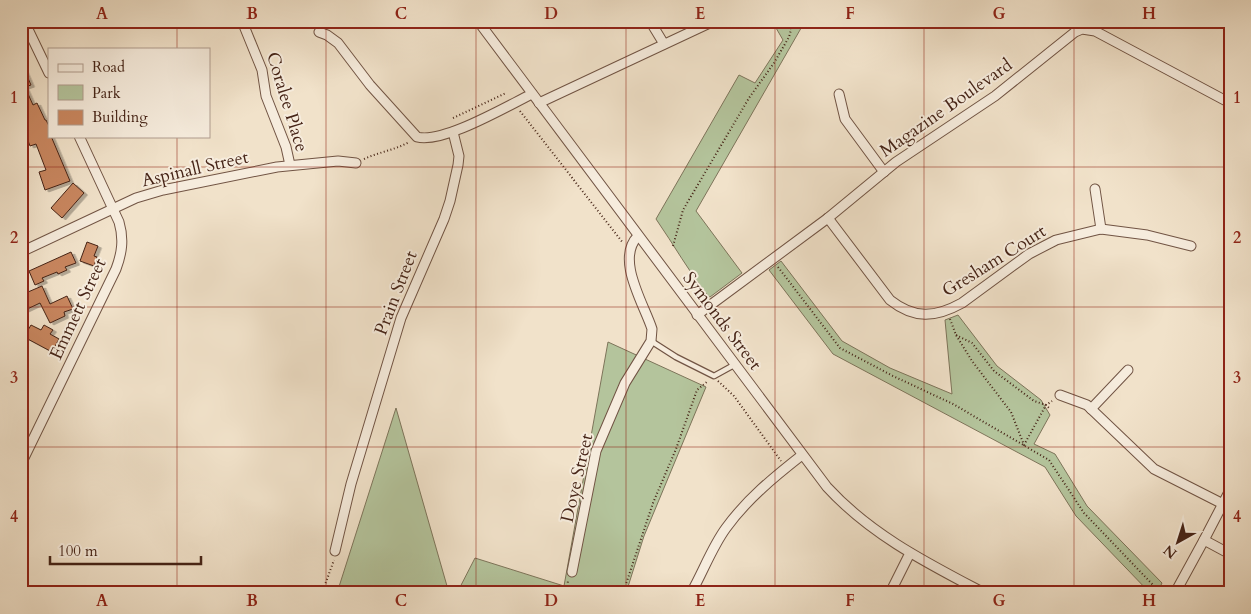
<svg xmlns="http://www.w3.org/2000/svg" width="1251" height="614" font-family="Cardo,serif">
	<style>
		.green { fill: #b4c49c; stroke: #7d745a }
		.building { fill: #c8865e; stroke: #462417; filter: url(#shadow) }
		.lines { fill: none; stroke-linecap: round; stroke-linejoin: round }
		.lane-casing { stroke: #715444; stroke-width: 7 }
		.street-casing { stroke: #715444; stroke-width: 11 }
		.path { stroke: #462417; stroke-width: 2; stroke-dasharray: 1 2.5; stroke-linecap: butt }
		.lane { stroke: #f6ecdd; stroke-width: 4.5 }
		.street { stroke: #f6ecdd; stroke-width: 9 }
		.grid { fill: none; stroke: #8f2418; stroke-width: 1; stroke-opacity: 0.55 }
		.labels { text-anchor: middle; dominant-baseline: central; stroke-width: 4; stroke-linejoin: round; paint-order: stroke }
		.street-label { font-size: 18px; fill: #462417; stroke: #f6ecdd }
		.neatline { fill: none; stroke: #8f2418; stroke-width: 2 }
		.grid-label { font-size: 16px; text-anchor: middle; font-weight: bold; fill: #8f2418 }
	</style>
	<defs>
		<filter id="shadow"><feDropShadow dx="3.5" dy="2" stdDeviation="0" flood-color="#0004"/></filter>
	</defs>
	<rect width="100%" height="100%" fill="#f1e2ca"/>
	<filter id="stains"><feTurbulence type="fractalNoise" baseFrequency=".004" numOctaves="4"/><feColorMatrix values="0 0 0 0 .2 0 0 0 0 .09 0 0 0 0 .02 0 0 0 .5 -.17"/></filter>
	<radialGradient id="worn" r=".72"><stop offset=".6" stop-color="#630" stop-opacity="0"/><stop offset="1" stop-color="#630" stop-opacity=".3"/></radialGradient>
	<g class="green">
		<path d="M772,21H804V23L696,211L742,273L710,297L708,296C689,272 674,245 656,219L739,75L755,83L783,40Z"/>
		<polygon points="781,261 842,341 890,368 952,394 945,320 958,315 997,366 1041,400 1050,415 1034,444 1055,454 1087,506 1162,583 1157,593 1150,593 1076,516 1045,467 833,354 769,270"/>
		<polygon points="608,342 706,387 644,536 626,593 457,593 475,558 564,586"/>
		<polygon points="396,408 449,593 337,593"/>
	</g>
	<g class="building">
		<polygon points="21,62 31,85 25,87 33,105 37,103 45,120 46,120 49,126 49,136 51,136 70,181 45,190 39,172 46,170 36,144 30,146 21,122"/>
		<polygon points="73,183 84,193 62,218 51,208"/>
		<polygon points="87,242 98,246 94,256 97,257 94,266 80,261"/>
		<polygon points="71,252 76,263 65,267 67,270 58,274 57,272 42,278 44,281 35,285 29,271"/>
		<polygon points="42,286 50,304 67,296 73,309 64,312 65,316 50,323 40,303 21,312 21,295"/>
		<polygon points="31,325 41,330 44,325 53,330 50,334 59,339 52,352 24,337"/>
	</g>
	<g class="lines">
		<g class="lane-casing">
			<polyline id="lane" points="651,341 676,357 714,376 734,365"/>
		</g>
		<g class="street-casing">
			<g id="street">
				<polyline points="24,21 49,73"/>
				<polyline points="242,21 262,70 266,96 286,147 290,165"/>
				<path d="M478,21L827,487C871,535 927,563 984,593"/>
				<polyline points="650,21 664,44"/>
				<path d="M319,32L327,35L338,43L370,85L417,137C443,144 507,106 532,94"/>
				<polyline points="839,94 845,119 884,172"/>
				<polyline points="539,103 714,21"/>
				<polyline points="1095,189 1101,229"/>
				<path d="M828,218L890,300C914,319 935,318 962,303L1029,254L1056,240L1101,229L1147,235L1191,246"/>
				<polyline points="21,252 136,198 163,190 277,167 338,161 356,163"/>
				<polyline points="697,315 828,218 896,162 995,96 1075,32 1082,29 1095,31 1230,103"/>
				<polyline points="1060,395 1087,405 1154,469 1223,504"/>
				<polyline points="1091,409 1128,370"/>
				<path d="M21,464L116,269C122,253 124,239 119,222L79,136"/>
				<polyline points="1204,540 1230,554"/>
				<polyline points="335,551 351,484 401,318 444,219 450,201 458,165 459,156 453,132"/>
				<path d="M572,572L596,451L625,383L651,341L652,329C644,304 615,259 638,236"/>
				<path d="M691,593C703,572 712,547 726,528C747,499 774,477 802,455"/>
				<polyline points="890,593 910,553"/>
				<polyline points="1175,593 1204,540 1230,490"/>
			</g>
		</g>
		<g class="path">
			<polyline points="520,111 623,243"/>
			<polyline points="453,118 506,93"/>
			<path d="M364,159C379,152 395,150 409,142"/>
			<polyline points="673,246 683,210 749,98 774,63 789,37 791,30 790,21"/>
			<polyline points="778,267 840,348 893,376 953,404 1049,460 1084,513 1154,586 1163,593"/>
			<polyline points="950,319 956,335 972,361 1011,412 1024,445 1046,405 1052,401"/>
			<polyline points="956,335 972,343 994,371 1034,401 1046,405 1050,409"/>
			<polyline points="718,381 734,396 781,461"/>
			<polyline points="322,593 334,560"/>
			<polyline points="566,593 568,581"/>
			<polyline points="623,593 653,503 676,449 697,390 708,381"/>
		</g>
		<use href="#lane" class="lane"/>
		<use href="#street" class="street"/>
	</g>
	<path class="grid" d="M177,21V49M326,21V593M476,21V593M626,21V593M775,21V593M924,21V593M1074,21V593M177,136V593M21,167H1230M21,307H1230M21,447H1230"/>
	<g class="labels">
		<g class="street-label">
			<text transform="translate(287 102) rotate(73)">Coralee Place</text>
			<text transform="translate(946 108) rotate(-35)">Magazine Boulevard</text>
			<text transform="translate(195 169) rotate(-13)">Aspinall Street</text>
			<text transform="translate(994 261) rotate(-32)">Gresham Court</text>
			<text transform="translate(396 293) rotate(-69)">Prain Street</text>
			<text transform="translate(78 309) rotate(-65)">Emmett Street</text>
			<text transform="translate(722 321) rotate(53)">Symonds Street</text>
			<text transform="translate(577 478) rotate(-77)">Doye Street</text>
		</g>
	</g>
	<rect width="1251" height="614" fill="none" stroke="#f1e2ca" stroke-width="55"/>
	<rect x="48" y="48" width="162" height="90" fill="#f6ecdd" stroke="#b09c8e"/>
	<rect x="58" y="64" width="25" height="8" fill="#f6ecdd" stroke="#b09c8e"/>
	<text x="92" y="72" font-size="15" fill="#462417">Road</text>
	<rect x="58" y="85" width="25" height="15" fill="#b4c49c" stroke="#b09c8e"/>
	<text x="92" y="98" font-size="15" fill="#462417">Park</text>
	<rect x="58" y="110" width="25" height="15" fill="#c8865e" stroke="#b09c8e"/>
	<text x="92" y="122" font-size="15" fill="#462417">Building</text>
	<g transform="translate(1178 542) rotate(219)" stroke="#f6ecdd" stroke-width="4" paint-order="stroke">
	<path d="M0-4L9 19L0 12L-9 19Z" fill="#462417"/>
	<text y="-8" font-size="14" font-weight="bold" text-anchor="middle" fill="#462417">N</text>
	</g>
	<path d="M50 556v8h151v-8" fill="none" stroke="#462417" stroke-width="2.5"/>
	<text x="58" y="556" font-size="15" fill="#462417" stroke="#f6ecdd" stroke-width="4" paint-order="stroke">100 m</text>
	<rect x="28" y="28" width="1196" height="558" class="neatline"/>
	<g class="grid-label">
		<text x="102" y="19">A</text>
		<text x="252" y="19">B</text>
		<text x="401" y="19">C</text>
		<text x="551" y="19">D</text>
		<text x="700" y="19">E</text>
		<text x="850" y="19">F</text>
		<text x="999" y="19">G</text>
		<text x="1149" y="19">H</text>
		<text x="14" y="103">1</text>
		<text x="1237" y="103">1</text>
		<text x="14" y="243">2</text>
		<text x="1237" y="243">2</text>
		<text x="14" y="383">3</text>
		<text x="1237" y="383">3</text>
		<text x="14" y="522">4</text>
		<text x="1237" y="522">4</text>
		<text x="102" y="606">A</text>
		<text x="252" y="606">B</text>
		<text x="401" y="606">C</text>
		<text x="551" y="606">D</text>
		<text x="700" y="606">E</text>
		<text x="850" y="606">F</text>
		<text x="999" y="606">G</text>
		<text x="1149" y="606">H</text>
	</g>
	<rect width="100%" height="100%" filter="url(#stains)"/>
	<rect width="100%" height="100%" fill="url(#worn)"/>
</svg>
